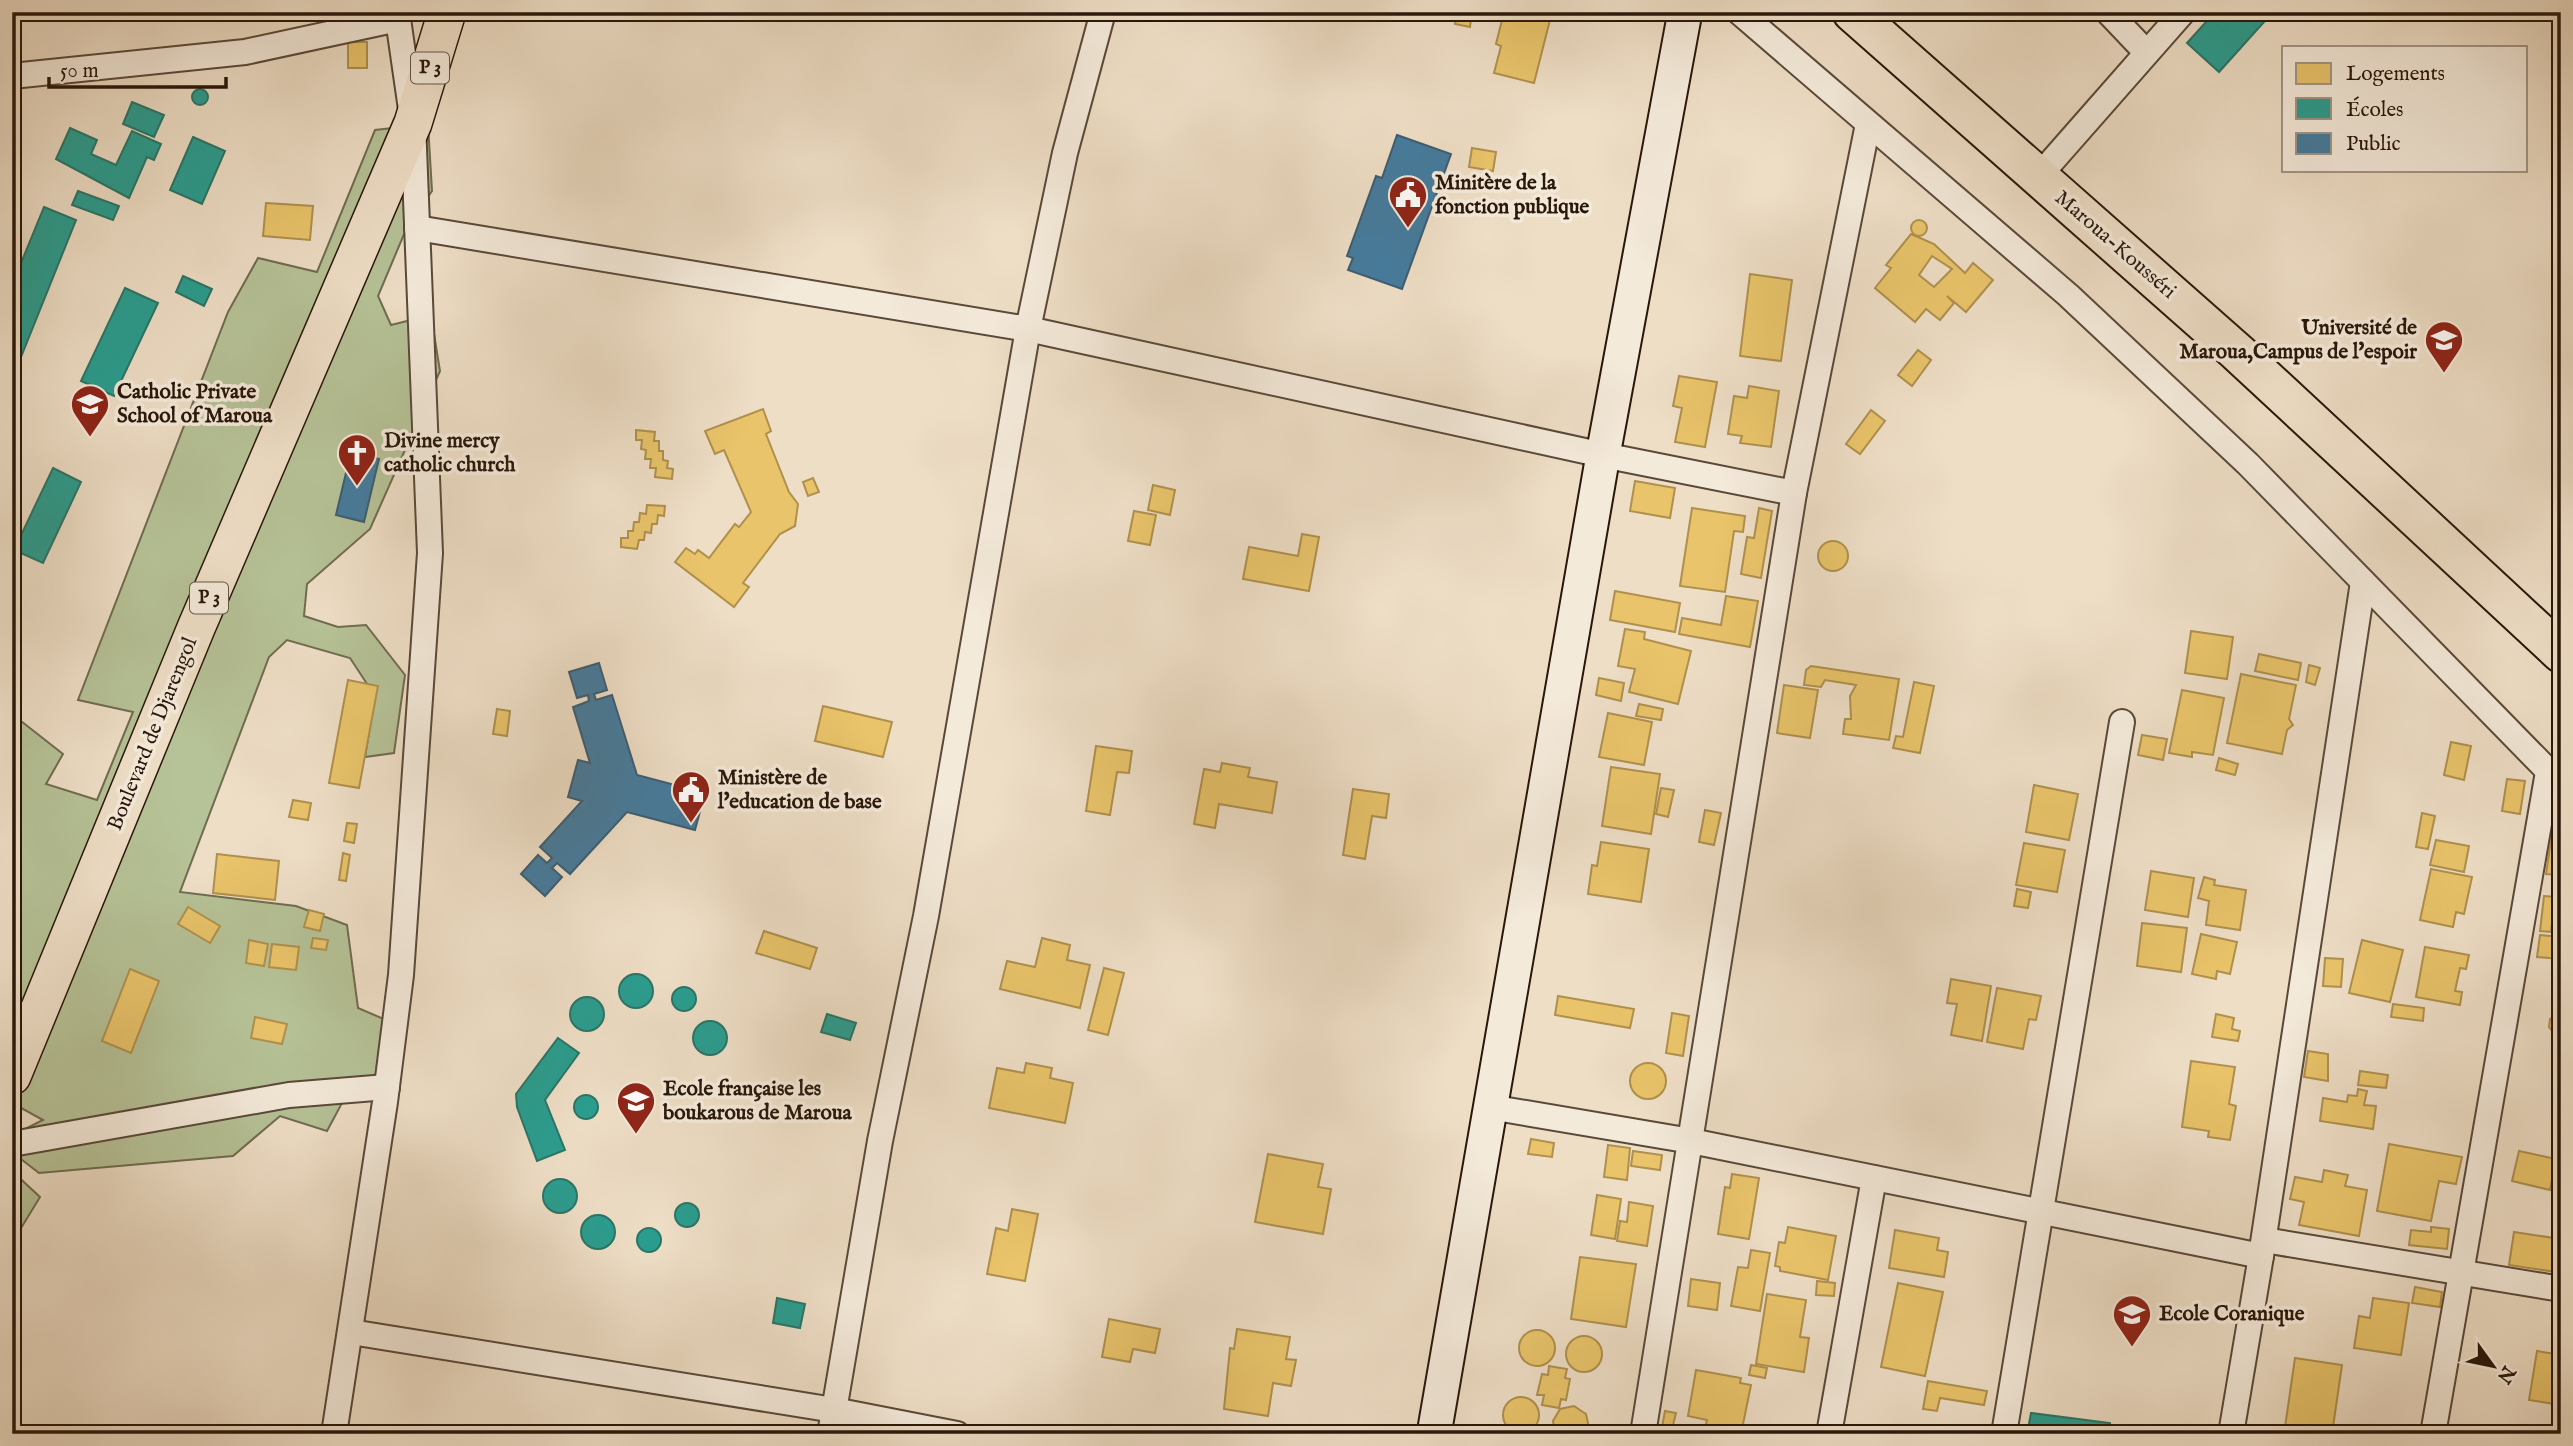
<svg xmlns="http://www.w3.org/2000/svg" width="2573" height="1446" font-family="'IM FELL English',serif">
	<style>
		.green { fill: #b6c297; stroke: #706c50; stroke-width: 2 }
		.homes { fill: #e9c46a; stroke: #af904d; stroke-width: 2; fill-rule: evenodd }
		.schools { fill: #2a9d8f; stroke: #2a7567; stroke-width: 2 }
		.public { fill: #457b9d; stroke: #3d5d71; stroke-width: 2 }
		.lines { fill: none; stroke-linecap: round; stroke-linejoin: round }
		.street-casing { stroke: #5a4939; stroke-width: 28 }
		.secondary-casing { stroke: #29170a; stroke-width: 37 }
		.primary-casing { stroke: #29170a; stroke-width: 40 }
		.highway-casing { stroke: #29170a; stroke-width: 42 }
		.street { stroke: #f4eada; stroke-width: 24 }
		.secondary { stroke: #f4eada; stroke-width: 33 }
		.primary { stroke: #eedec6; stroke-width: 37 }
		.highway { stroke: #eedec6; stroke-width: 38 }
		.labels { text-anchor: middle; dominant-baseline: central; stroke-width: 7; stroke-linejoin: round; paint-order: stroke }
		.shield { fill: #f4eada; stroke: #665648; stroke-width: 2 }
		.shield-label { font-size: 19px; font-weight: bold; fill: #29170a }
		.poi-label { font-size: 21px; font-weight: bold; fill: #29170a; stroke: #f4eada; text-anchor: start }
		.street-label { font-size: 21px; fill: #29170a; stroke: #f4eada }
	</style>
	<rect width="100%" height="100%" fill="#eedec6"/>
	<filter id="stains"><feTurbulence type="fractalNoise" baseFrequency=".00286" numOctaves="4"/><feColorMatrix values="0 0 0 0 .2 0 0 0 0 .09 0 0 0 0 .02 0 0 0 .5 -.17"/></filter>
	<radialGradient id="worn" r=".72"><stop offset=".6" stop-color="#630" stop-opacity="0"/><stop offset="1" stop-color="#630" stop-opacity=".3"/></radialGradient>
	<g class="green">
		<polygon points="428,124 432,191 407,227 378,296 391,325 431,315 440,371 370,529 307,584 304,616 338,627 366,625 405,675 394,753 365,757 375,696 350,658 287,640 269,657 180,892 296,906 347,925 358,1008 386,1020 378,1076 350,1088 327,1131 280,1116 233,1156 39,1173 17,1156 13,1135 43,1120 12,1103 12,714 63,754 46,784 97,800 133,712 78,700 228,312 258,258 317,272 375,130"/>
		<polygon points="12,1171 40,1197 12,1243"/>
	</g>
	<g class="homes">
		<polygon points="1457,12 1472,12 1470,27 1455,24"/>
		<polygon points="1504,12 1552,12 1534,83 1494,73 1501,46 1496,44"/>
		<rect x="348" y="42" width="19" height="26"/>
		<polygon points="1472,148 1496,152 1493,171 1469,167"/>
		<polygon points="266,203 313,206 310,240 263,236"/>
		<circle cx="1919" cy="228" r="8"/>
		<path d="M1911,234L1934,244L1965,273L1973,263L1993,280L1966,312L1947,296L1954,303L1940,320L1926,309L1915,322L1875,288L1891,268L1886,265ZM1932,256L1952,269L1934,287L1919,275Z"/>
		<polygon points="1750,274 1792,280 1781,361 1740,356"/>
		<polygon points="1918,350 1931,360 1912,386 1898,375"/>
		<polygon points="1679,376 1717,382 1705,447 1675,442 1682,408 1673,406"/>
		<polygon points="1749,386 1779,391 1771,447 1740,443 1742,436 1728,434 1734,396 1747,398"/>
		<polygon points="763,409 771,431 766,434 789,492 798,504 795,526 780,534 743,583 749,587 734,607 675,562 686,548 695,554 698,550 709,558 735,524 739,527 751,512 724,450 715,454 705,431"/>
		<polygon points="1871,410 1885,421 1860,454 1846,444"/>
		<polygon points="636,430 655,432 654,441 659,441 659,451 663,451 663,460 668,461 667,468 673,469 672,479 655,477 656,468 650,468 651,459 645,459 646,450 641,449 642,440 636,440"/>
		<polygon points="813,478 819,492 808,496 803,482"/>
		<polygon points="1635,481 1675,488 1670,518 1630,511"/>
		<polygon points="1153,485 1175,490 1170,515 1148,510"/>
		<polygon points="647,505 665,506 664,516 658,515 657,524 652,524 651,533 645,532 644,540 639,540 637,549 621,547 621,538 628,538 628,531 633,531 634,522 639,522 640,513 646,514"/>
		<polygon points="1692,508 1745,516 1743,532 1734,531 1725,592 1680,586"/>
		<polygon points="1759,508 1772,511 1761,578 1741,574 1747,537 1754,538"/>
		<polygon points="1134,511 1156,515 1150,545 1128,541"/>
		<polygon points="1302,534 1319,537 1309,591 1243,579 1249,547 1298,556"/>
		<circle cx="1833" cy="556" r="15"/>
		<polygon points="1615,591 1680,603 1675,632 1610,620"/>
		<polygon points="1726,596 1758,601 1750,647 1679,634 1682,618 1721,625"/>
		<polygon points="1625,629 1645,632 1644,639 1691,651 1678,704 1629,692 1635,669 1618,666"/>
		<polygon points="2191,631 2233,637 2227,679 2185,673"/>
		<polygon points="2259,654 2301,663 2298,680 2255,671"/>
		<polygon points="2309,665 2320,668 2315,685 2306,682"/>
		<polygon points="1811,666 1899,679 1889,740 1843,734 1845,719 1851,719 1850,696 1856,685 1825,680 1821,687 1804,685 1806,670"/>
		<polygon points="2241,674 2296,685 2289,719 2293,725 2287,730 2282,754 2227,743"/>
		<polygon points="1599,678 1624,683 1621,701 1596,695"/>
		<polygon points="348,680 378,686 359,788 329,783"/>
		<polygon points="1914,682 1934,686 1920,753 1893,748 1896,736 1903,737"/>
		<polygon points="1784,685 1818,690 1810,738 1777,733"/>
		<polygon points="2182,690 2224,698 2213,755 2192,752 2192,757 2169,753"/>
		<polygon points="1639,704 1663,709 1661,720 1636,716"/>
		<polygon points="823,706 892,722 883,757 815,741"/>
		<polygon points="497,709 510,711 507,736 493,734"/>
		<polygon points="1608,713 1652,722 1644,765 1599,757"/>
		<polygon points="2142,735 2167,739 2163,760 2138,755"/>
		<polygon points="2451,742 2471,746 2464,780 2444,775"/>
		<polygon points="1096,746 1132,751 1129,773 1117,772 1110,815 1086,811"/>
		<polygon points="2219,758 2238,764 2235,775 2216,770"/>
		<polygon points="1222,763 1250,768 1248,777 1277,782 1272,813 1219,804 1215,828 1194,824 1204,769 1220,772"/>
		<polygon points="1611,767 1660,774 1651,834 1602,826"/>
		<polygon points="2507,779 2525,781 2520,814 2502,811"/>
		<polygon points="2034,785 2078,794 2069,840 2026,832"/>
		<polygon points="1661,788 1674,790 1668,817 1656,814"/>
		<polygon points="1353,789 1389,794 1386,818 1372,816 1365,859 1343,855"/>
		<polygon points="293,800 311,803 308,820 289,817"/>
		<polygon points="1705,810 1721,813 1714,845 1699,842"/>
		<polygon points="2422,813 2435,816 2428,849 2416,847"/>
		<polygon points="347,823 357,824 354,843 344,841"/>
		<polygon points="2553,826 2561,827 2561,875 2546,874"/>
		<polygon points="2436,840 2469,846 2464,872 2430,865"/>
		<polygon points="1601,842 1649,849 1641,902 1588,894 1592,865 1597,866"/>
		<polygon points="2024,843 2065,850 2057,892 2016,885"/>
		<polygon points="343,853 350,855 346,881 339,880"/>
		<polygon points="217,854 279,861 275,900 213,893"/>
		<polygon points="2431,869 2472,877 2464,914 2456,912 2453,927 2420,920"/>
		<polygon points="2151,871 2194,878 2188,917 2145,910"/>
		<polygon points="2204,877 2215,880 2214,885 2246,890 2240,930 2206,925 2209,901 2198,898"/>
		<polygon points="2017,889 2031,892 2028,908 2014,906"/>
		<polygon points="2544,896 2555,897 2551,932 2540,931"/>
		<polygon points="188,907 220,926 210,943 178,924"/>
		<polygon points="309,910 324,914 320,931 304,927"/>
		<polygon points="2142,923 2187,928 2181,972 2137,966"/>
		<polygon points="764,931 817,948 810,969 756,953"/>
		<polygon points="2201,934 2237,942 2230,974 2217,971 2216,979 2192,974"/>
		<polygon points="2540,935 2561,937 2561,959 2537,957"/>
		<polygon points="313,938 328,940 326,950 311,948"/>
		<polygon points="1042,938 1070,945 1067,960 1090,965 1080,1008 1000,989 1007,961 1035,967"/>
		<polygon points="249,940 268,944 264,966 246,963"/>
		<polygon points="2362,940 2403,950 2390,1002 2349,993"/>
		<polygon points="272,944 299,947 296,970 269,967"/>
		<polygon points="2425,947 2469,955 2466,969 2460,968 2455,991 2462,992 2460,1005 2416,997"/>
		<polygon points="2325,958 2343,959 2341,987 2323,986"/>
		<polygon points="1104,968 1124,973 1108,1035 1088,1030"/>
		<polygon points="130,969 159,981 131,1053 102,1041"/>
		<polygon points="1951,979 1991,986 1982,1041 1951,1035 1957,1004 1947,1003"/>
		<polygon points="1997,988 2041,996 2036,1020 2029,1019 2023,1049 1987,1042"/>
		<polygon points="1558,996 1634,1009 1630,1028 1555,1015"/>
		<polygon points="2393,1004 2424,1008 2423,1021 2391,1017"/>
		<polygon points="1672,1013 1689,1016 1683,1056 1666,1053"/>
		<polygon points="2216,1014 2234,1018 2232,1029 2240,1031 2238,1041 2212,1037"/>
		<polygon points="2556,1015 2561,1016 2560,1033 2553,1032 2549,1027 2550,1019"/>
		<polygon points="255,1017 287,1024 282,1044 251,1038"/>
		<polygon points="2308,1051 2328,1054 2328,1081 2304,1077"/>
		<polygon points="2191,1061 2235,1067 2229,1104 2236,1106 2230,1140 2208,1137 2209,1131 2182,1127"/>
		<polygon points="1026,1063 1052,1068 1050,1078 1073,1083 1065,1123 989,1108 997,1068 1024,1073"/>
		<circle cx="1648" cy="1081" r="18"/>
		<polygon points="2360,1071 2388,1075 2386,1088 2358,1085"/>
		<polygon points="2358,1089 2367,1091 2364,1105 2376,1106 2373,1129 2320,1121 2323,1098 2347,1102 2348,1095 2357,1096"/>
		<polygon points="1531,1139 1554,1143 1552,1157 1528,1154"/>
		<polygon points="2389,1144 2462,1157 2456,1184 2439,1181 2431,1221 2377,1211"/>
		<polygon points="1608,1145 1630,1148 1627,1180 1604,1177"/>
		<polygon points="1633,1151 1662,1155 1660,1170 1631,1166"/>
		<polygon points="2519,1151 2556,1159 2550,1190 2512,1181"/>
		<polygon points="1268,1154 1323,1164 1318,1187 1331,1189 1323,1234 1255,1222"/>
		<polygon points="2324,1170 2348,1175 2345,1186 2367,1190 2359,1236 2299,1225 2304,1202 2290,1199 2295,1177 2322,1182"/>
		<polygon points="1732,1174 1759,1178 1749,1239 1718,1234 1725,1187 1730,1188"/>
		<polygon points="1597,1195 1621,1199 1615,1239 1591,1235"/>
		<polygon points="1629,1202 1653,1206 1647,1246 1617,1241 1620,1221 1627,1222"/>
		<polygon points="1012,1209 1038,1214 1025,1281 987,1274 996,1228 1008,1231"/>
		<polygon points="1788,1227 1836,1236 1828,1280 1780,1271 1780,1267 1775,1266 1779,1242 1785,1243"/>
		<polygon points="2431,1227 2449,1229 2447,1249 2409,1245 2411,1230 2431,1232"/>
		<polygon points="1895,1230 1939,1238 1937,1250 1948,1252 1944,1277 1889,1268"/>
		<polygon points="2514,1232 2561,1239 2556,1272 2509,1265"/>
		<polygon points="1751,1250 1770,1253 1760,1311 1731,1306 1738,1267 1748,1268"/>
		<polygon points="1580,1257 1636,1264 1626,1327 1571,1319"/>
		<polygon points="1691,1279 1720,1283 1717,1310 1688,1306"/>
		<polygon points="1817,1281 1835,1283 1834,1296 1816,1295"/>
		<polygon points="1898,1283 1943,1292 1925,1376 1881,1367"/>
		<polygon points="2415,1287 2442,1292 2440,1307 2412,1303"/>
		<polygon points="1767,1294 1806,1300 1800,1337 1809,1338 1804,1372 1756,1364"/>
		<polygon points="2373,1298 2409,1303 2401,1355 2354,1348 2359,1316 2370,1318"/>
		<polygon points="1109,1319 1160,1329 1155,1353 1133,1349 1130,1362 1102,1357"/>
		<polygon points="1237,1329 1290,1337 1286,1359 1296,1360 1291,1386 1273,1383 1268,1416 1224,1409 1230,1348 1234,1349"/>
		<circle cx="1537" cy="1348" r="18"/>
		<circle cx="1584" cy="1354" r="18"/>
		<polygon points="2537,1351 2561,1355 2561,1405 2529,1400"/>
		<polygon points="2295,1358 2342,1365 2332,1434 2284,1434"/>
		<polygon points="1751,1365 1767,1368 1765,1378 1749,1375"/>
		<polygon points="1549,1366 1567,1369 1565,1378 1570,1379 1566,1400 1561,1399 1559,1408 1542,1405 1544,1395 1537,1395 1542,1374 1548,1375"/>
		<polygon points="1696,1370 1741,1378 1740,1383 1751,1385 1741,1434 1704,1432 1707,1420 1688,1416"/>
		<polygon points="1928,1381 1987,1391 1984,1405 1940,1398 1937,1411 1923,1409"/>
		<circle cx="1521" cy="1415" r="18"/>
		<polygon points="1574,1406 1586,1414 1589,1428 1586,1434 1555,1434 1553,1421 1560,1409"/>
		<polygon points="1665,1411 1676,1413 1672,1429 1662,1427"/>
	</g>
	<g class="schools">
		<polygon points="2215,12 2273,12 2219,72 2187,43"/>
		<circle cx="200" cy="97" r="8"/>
		<polygon points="132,102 164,115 154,137 123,124"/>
		<polygon points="70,128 97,140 91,154 116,165 132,131 161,144 154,160 147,157 129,198 56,159"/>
		<polygon points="193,137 225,151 202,204 170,190"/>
		<polygon points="78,191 119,206 113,220 72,205"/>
		<polygon points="44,207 76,220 21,357 12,354 12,285"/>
		<polygon points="183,276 212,289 204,306 176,292"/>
		<polygon points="125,288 158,303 114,396 81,381"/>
		<polygon points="53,468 81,482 43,563 14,550"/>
		<circle cx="636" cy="991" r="17"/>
		<circle cx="684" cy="999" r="12"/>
		<circle cx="587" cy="1014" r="17"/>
		<polygon points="827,1014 856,1023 850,1040 821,1032"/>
		<circle cx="710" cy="1038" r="17"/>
		<polygon points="558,1038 579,1053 545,1100 565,1150 537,1161 517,1107 516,1094"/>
		<circle cx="586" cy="1107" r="12"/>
		<circle cx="560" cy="1196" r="17"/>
		<circle cx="687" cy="1215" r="12"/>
		<circle cx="598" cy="1232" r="17"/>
		<circle cx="649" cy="1240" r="12"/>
		<polygon points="777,1298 805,1304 800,1328 773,1323"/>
		<polygon points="2031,1413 2110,1423 2109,1434 2066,1434 2028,1429"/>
	</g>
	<g class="public">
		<polygon points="1397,135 1451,154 1402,289 1348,270 1353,258 1347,256 1376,176 1382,178"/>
		<polygon points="351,452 379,459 364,522 336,515"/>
		<polygon points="599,663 607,690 594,694 596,700 612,695 637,775 705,793 695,830 627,812 570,874 557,863 552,868 562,877 545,896 521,874 538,855 547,863 552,858 540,847 582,801 568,797 578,760 590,763 573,707 589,701 588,695 577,698 569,672"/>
	</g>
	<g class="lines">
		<g class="street-casing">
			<g id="street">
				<polyline points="1739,12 2068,295 2248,464 2561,784"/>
				<polyline points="2108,12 2146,52"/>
				<polyline points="12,76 245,52 398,19"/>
				<polyline points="2038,177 2183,12"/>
				<polyline points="417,228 1028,329 1603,455 1794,493"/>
				<polyline points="1490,1107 1691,1141 2261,1256"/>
				<polyline points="12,1144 289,1095 387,1087"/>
				<polyline points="2264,1240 2561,1289"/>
				<polyline points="351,1332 834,1410 957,1434"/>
				<polyline points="334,1434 385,1102 401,975 430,553 413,123 397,12"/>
				<polyline points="830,1434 880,1141 926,916 1028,329 1065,153 1103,12"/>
				<polyline points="1643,1434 1794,493 1868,124"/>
				<polyline points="1829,1434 1874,1178"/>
				<polyline points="2004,1434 2122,722"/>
				<polyline points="2231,1434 2261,1256 2363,582"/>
				<polyline points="2433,1434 2548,772"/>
			</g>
		</g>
		<g class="secondary-casing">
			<polyline id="secondary" points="1434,1434 1603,455 1685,12"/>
		</g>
		<g class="primary-casing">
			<polyline id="primary" points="12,1076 196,628 413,123 447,12"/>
		</g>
		<g class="highway-casing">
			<polyline id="highway" points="1852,12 2237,352 2561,653"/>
		</g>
		<use href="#street" class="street"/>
		<use href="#secondary" class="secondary"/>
		<use href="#primary" class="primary"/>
		<use href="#highway" class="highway"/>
	</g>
	<defs>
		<g id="civic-pin" transform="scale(2.0125)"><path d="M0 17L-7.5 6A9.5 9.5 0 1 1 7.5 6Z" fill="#8f2418" stroke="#f4eada"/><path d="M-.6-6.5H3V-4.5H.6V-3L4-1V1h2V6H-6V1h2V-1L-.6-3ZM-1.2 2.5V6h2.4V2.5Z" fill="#fff"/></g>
		<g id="university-pin" transform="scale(2.0125)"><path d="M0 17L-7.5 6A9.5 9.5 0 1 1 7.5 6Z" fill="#8f2418" stroke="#f4eada"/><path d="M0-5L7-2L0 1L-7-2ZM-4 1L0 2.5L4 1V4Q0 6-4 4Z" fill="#fff"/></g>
		<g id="school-pin" transform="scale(2.0125)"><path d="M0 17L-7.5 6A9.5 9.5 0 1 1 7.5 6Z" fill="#8f2418" stroke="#f4eada"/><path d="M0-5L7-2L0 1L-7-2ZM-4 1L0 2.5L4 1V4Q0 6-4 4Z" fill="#fff"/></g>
		<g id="church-pin" transform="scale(2.0125)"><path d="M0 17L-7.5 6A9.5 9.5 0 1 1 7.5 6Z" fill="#8f2418" stroke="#f4eada"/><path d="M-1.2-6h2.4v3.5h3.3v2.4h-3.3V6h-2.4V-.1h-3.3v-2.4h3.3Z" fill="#fff"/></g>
	</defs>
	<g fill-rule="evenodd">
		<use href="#civic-pin" x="1408" y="195"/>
		<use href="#university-pin" x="2444" y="340"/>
		<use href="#school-pin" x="90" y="404"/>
		<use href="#church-pin" x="357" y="453"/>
		<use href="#civic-pin" x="691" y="790"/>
		<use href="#school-pin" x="636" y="1101"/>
		<use href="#school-pin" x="2132" y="1314"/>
	</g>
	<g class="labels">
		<g class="shield">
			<rect x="411" y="52.5" width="38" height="31" rx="5"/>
			<rect x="190" y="582.5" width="38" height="31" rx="5"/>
		</g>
		<g class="shield-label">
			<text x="430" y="68">P 3</text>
			<text x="209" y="598">P 3</text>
		</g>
		<g class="poi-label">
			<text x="1435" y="183">Minitère de la<tspan x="1435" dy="24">fonction publique</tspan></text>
			<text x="2417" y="328" text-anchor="end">Université de<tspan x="2417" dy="24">Maroua,Campus de l'espoir</tspan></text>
			<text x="117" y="392">Catholic Private<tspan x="117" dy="24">School of Maroua</tspan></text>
			<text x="384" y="441">Divine mercy<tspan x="384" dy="24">catholic church</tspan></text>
			<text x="718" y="778">Ministère de<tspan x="718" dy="24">l'education de base</tspan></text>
			<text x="663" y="1089">Ecole française les<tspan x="663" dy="24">boukarous de Maroua</tspan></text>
			<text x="2159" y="1314">Ecole Coranique</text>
		</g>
		<g class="street-label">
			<text transform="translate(2115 245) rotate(41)">Maroua-Kousséri</text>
			<text transform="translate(153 734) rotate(-68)">Boulevard de Djarengol</text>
		</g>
	</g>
	<rect width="2573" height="1446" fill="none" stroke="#eedec6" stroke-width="42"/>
	<rect x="14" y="14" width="2545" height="1418" fill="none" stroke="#29170a" stroke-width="3.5"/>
	<rect x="21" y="21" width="2531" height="1404" fill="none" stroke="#29170a" stroke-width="2"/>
	<rect x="2282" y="46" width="245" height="126" fill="#f4eada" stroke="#a39687" stroke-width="2"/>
	<rect x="2296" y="63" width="35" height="21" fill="#e9c46a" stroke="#a39687" stroke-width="2"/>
	<text x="2346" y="80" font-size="21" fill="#29170a">Logements</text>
	<rect x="2296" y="98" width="35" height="21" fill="#2a9d8f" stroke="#a39687" stroke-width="2"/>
	<text x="2346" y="116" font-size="21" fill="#29170a">Écoles</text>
	<rect x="2296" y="133" width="35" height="21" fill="#457b9d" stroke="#a39687" stroke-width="2"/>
	<text x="2346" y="150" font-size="21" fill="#29170a">Public</text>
	<g transform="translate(2493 1366) rotate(123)" stroke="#f4eada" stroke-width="5" paint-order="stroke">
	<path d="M0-5L12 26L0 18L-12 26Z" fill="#29170a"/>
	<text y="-10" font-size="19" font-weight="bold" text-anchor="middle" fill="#29170a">N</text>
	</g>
	<path d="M49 77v10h177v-10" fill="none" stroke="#29170a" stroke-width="3.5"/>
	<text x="60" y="77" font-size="21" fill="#29170a" stroke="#f4eada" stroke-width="5" paint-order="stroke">50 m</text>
	<rect width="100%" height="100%" filter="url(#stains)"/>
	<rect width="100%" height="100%" fill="url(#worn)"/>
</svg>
